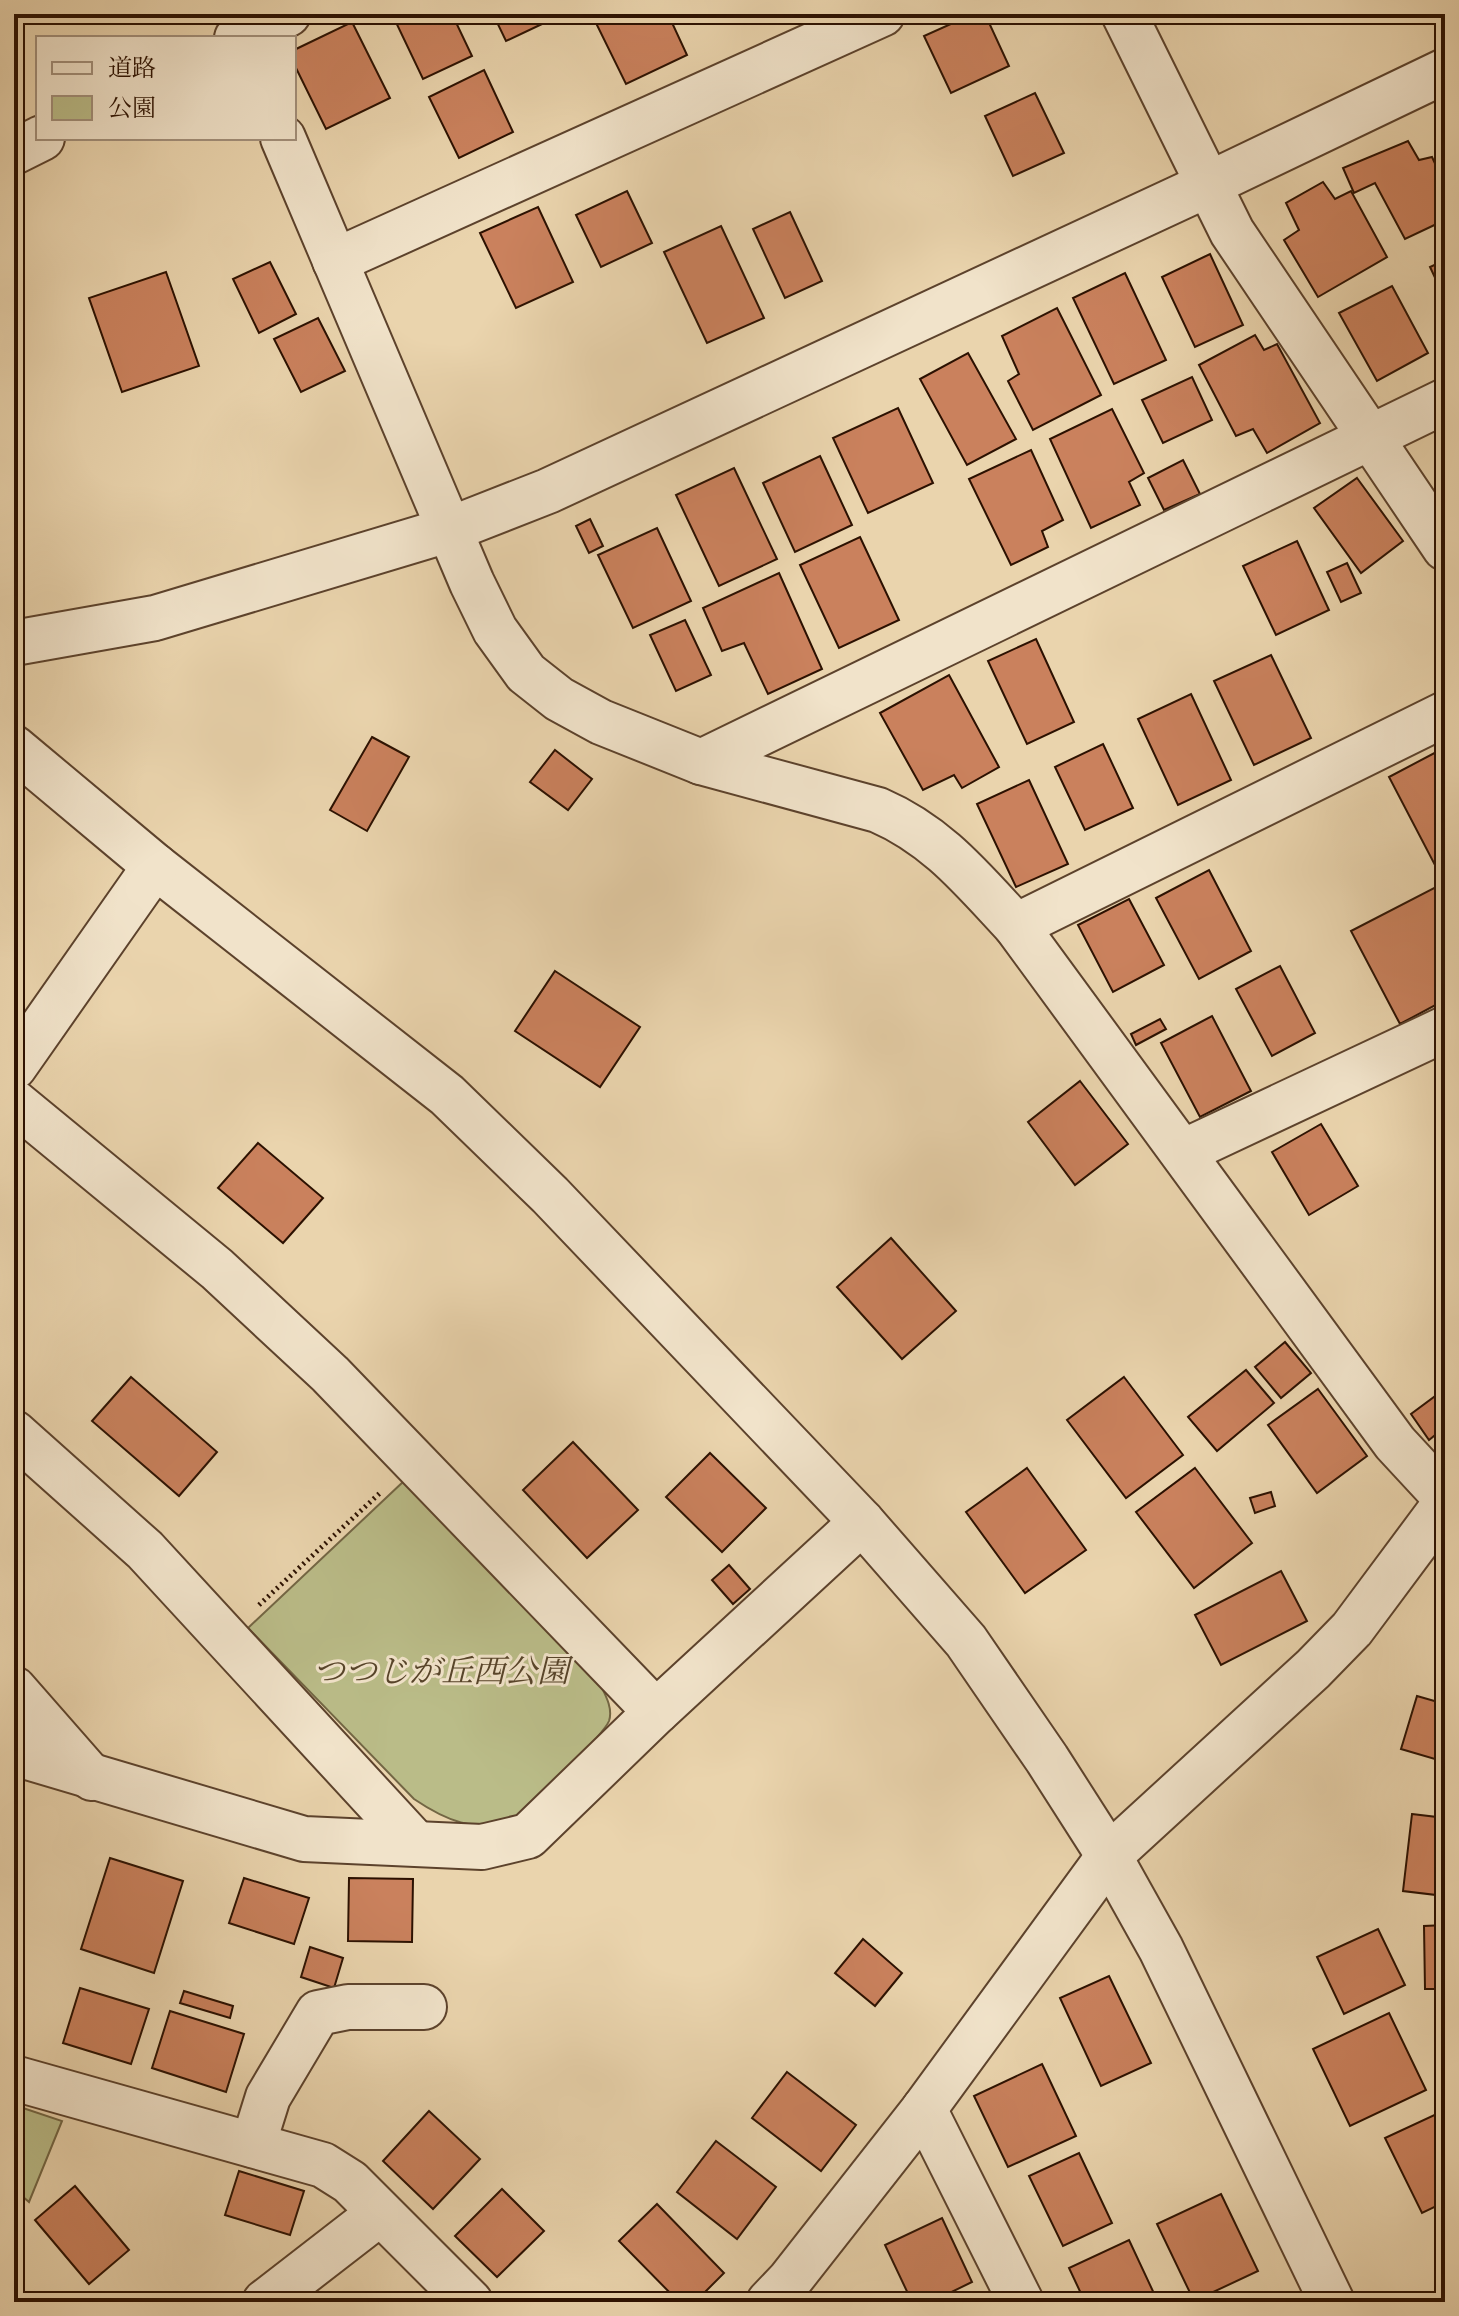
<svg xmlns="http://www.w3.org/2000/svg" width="1459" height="2316" font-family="'Sorts Mill Goudy','Noto Serif JP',serif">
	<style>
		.green { fill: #babc88; stroke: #736644; stroke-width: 2 }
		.building { fill: #ca815d; stroke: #2c1101; stroke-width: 2 }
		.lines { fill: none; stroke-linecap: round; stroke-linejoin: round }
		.minor-casing { stroke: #5c422c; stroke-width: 48 }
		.path { stroke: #2c1101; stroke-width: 5; stroke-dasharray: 2 4; stroke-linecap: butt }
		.minor { stroke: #f1e3ca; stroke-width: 44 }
		.labels { text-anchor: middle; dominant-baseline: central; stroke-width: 6; stroke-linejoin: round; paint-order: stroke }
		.park-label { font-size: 32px; font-style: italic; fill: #57442a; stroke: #f1e3ca }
	</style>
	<rect width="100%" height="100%" fill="#ead4ad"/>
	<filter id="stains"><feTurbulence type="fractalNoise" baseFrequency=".0025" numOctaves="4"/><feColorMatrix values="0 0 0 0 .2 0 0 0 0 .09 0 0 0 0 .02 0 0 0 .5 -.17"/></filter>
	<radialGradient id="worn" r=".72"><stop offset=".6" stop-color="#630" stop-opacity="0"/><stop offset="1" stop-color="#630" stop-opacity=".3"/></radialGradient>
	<g class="green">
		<path d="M404,1481L601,1686C606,1696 613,1709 609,1721C604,1734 525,1813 513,1819C478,1836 442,1818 414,1799L248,1628Z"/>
		<polygon points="14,2105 62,2121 29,2202 14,2189"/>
	</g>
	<g class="building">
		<polygon points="392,14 452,14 472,56 423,79"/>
		<polygon points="493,14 561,14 561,15 506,41"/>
		<polygon points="605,14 668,14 687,55 626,84 594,19"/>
		<polygon points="973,14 985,14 1009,66 951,93 924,36"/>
		<polygon points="352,22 390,98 326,129 294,64 294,50"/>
		<polygon points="484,70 513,132 459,158 429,97"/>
		<polygon points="1035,93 1064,153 1013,176 985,116"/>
		<polygon points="1408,141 1419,160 1432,157 1445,185 1445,220 1405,239 1375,183 1354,193 1343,168"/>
		<polygon points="1323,182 1335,199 1351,191 1387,257 1318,297 1284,240 1299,230 1286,203"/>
		<polygon points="627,191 652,243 601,267 576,215"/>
		<polygon points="538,207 573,282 516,308 480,233"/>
		<polygon points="790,212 822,281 785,298 753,229"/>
		<polygon points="721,226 764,318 707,343 664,252"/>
		<polygon points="1210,254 1243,325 1195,347 1162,277"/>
		<polygon points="1445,260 1445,299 1430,267"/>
		<polygon points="270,262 296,314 259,333 233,279"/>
		<polygon points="166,272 199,366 122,392 89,298"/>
		<polygon points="1125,273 1166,360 1114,384 1073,298"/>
		<polygon points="1392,286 1428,353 1377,381 1339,313"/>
		<polygon points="1057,308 1101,395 1033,430 1008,381 1019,374 1002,336"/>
		<polygon points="318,318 345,371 301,392 274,339"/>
		<polygon points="1255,335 1264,350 1277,344 1320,423 1267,453 1253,429 1236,436 1199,365"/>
		<polygon points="968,353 1016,439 967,465 920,379"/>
		<polygon points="1192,377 1212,420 1163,443 1142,400"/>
		<polygon points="898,408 933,483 868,513 833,438"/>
		<polygon points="1112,409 1144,473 1129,482 1140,505 1091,528 1050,439"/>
		<polygon points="1031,450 1063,520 1042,531 1048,547 1011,565 969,479"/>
		<polygon points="820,456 852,525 795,552 763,483"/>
		<polygon points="1183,460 1200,494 1164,510 1148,478"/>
		<polygon points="734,468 777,559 719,586 676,495"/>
		<polygon points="1357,478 1403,541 1361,573 1314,508"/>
		<polygon points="590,519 603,546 589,553 576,526"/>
		<polygon points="657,528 691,601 633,628 598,555"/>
		<polygon points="860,537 899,620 839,648 800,565"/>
		<polygon points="1297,541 1329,610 1276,635 1243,566"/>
		<polygon points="1347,563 1361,593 1341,602 1327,572"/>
		<polygon points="779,573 822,669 768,694 744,643 722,651 703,608"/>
		<polygon points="685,620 711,675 676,691 650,635"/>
		<polygon points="1036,639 1074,722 1027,744 988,661"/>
		<polygon points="1271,655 1311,738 1254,765 1214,681"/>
		<polygon points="949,675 999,767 962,788 954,775 923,790 880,713"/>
		<polygon points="1191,694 1231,780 1178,805 1138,719"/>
		<polygon points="372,737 409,757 367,831 330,810"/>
		<polygon points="1103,744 1133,808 1085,830 1055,767"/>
		<polygon points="1444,748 1445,863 1436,867 1389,777"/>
		<polygon points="555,750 592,779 568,810 530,782"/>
		<polygon points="1029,780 1068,864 1016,887 977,804"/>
		<polygon points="1209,870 1251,951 1199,979 1156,898"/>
		<polygon points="1436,887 1445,904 1445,1000 1400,1024 1351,931"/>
		<polygon points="1129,899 1164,965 1113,992 1078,925"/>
		<polygon points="1280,966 1315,1033 1272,1056 1236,989"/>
		<polygon points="555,971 640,1027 600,1087 515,1031"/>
		<polygon points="1212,1016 1251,1091 1200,1117 1161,1043"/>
		<polygon points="1160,1019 1166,1029 1136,1045 1131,1034"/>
		<polygon points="1080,1081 1128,1144 1075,1185 1028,1122"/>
		<polygon points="1321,1124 1358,1186 1309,1215 1272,1152"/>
		<polygon points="258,1143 323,1198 283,1243 218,1188"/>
		<polygon points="891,1238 956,1311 902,1359 837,1287"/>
		<polygon points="1285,1342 1311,1373 1281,1398 1255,1367"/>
		<polygon points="1246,1370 1274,1403 1217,1451 1188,1417"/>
		<polygon points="131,1377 217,1452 179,1496 92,1421"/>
		<polygon points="1124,1377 1183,1455 1126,1498 1067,1420"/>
		<polygon points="1318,1389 1367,1456 1317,1493 1268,1425"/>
		<polygon points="1438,1394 1445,1404 1445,1427 1429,1440 1411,1414"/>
		<polygon points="573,1442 638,1510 587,1558 523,1490"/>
		<polygon points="710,1453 766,1508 722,1552 666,1497"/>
		<polygon points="1027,1468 1086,1550 1025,1593 966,1512"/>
		<polygon points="1195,1468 1252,1543 1194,1588 1136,1512"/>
		<polygon points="1271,1492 1275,1506 1255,1513 1250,1498"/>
		<polygon points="729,1565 750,1589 733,1604 712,1580"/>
		<polygon points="1281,1571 1307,1621 1221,1665 1195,1615"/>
		<polygon points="1417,1696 1445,1704 1445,1762 1401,1749"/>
		<polygon points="1412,1814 1445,1818 1445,1896 1403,1891"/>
		<polygon points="110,1858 183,1881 154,1973 81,1949"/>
		<polygon points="244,1878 309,1898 294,1944 229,1923"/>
		<polygon points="349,1878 413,1879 412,1942 348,1941"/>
		<polygon points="1445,1925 1445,1989 1425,1989 1424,1926"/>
		<polygon points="1378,1929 1405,1985 1344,2014 1317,1957"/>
		<polygon points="863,1939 902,1973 875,2006 835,1973"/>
		<polygon points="310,1947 343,1958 334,1988 301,1977"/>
		<polygon points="1109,1976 1151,2063 1101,2086 1060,1998"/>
		<polygon points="80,1988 149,2009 131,2064 63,2043"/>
		<polygon points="184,1991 233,2006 230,2018 180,2003"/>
		<polygon points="170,2011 244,2034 226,2092 152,2068"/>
		<polygon points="1389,2013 1426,2090 1350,2126 1313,2049"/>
		<polygon points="1042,2064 1076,2136 1008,2167 974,2096"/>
		<polygon points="787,2072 856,2125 821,2171 752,2118"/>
		<polygon points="429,2111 480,2159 433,2209 383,2161"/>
		<polygon points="1443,2111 1445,2202 1422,2213 1385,2138"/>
		<polygon points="716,2141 776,2187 737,2239 677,2192"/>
		<polygon points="1079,2153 1112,2223 1063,2246 1029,2176"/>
		<polygon points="239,2171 304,2191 290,2235 225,2215"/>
		<polygon points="75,2186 129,2250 89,2284 35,2220"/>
		<polygon points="502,2189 544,2231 497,2277 455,2236"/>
		<polygon points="1221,2194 1258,2271 1194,2301 1157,2224"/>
		<polygon points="657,2204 724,2273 695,2302 679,2302 619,2241"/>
		<polygon points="942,2218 972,2282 931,2302 912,2302 885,2245"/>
		<polygon points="1129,2240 1158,2302 1085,2302 1069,2268"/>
	</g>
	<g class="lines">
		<g class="minor-casing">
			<g id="minor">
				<polyline points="1124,14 1232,232 1445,548"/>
				<polyline points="237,38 288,14"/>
				<path d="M283,138L472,583L495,630L526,673L559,699L601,722L701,762L878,810C938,836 972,879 1016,926L1395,1443L1445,1497"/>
				<polyline points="14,152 42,138"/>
				<polyline points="335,261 882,14"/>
				<polyline points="14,643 155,618 451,529 548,491 1207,185 1445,71"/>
				<polyline points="14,748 155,866 447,1095 550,1195 862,1522 966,1641 1047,1759 1109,1856 1161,1949 1332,2302"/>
				<polyline points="701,762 1445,401"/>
				<polyline points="1016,926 1445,714"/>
				<polyline points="14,1067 155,866"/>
				<polyline points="14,1102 217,1269 330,1374 656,1712"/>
				<polyline points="1183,1152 1445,1029"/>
				<polyline points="14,1433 145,1550 415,1843"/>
				<polyline points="14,1689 92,1778"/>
				<polyline points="14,1753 304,1839 482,1847 528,1836 656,1712 862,1522"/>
				<polyline points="14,2078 323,2165 350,2182 470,2302"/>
				<polyline points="924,2109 1021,2302"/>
				<polyline points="253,2145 268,2097 318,2013 348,2007 424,2007"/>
				<polyline points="265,2302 380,2213"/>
				<polyline points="769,2302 789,2281 924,2109 1109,1856 1313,1669 1352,1629 1445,1504"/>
			</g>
		</g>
		<polyline class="path" points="259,1605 381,1492"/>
		<use href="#minor" class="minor"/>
	</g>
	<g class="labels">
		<g class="park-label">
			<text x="441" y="1674">つつじが丘西公園</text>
		</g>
	</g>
	<rect width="1459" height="2316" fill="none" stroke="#ead4ad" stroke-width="48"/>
	<rect x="16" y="16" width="1427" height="2284" fill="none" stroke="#2c1101" stroke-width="4"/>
	<rect x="24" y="24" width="1411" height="2268" fill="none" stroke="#2c1101" stroke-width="2"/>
	<rect x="36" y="36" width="260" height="104" fill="#f1e3ca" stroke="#a28f7a" stroke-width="2"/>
	<rect x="52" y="62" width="40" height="12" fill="#f1e3ca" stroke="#a28f7a" stroke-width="2"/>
	<text x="108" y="76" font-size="24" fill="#2c1101">道路</text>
	<rect x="52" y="96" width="40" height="24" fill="#babc88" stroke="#a28f7a" stroke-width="2"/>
	<text x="108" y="116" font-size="24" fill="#2c1101">公園</text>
	<rect width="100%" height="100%" filter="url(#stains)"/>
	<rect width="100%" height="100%" fill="url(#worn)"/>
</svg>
